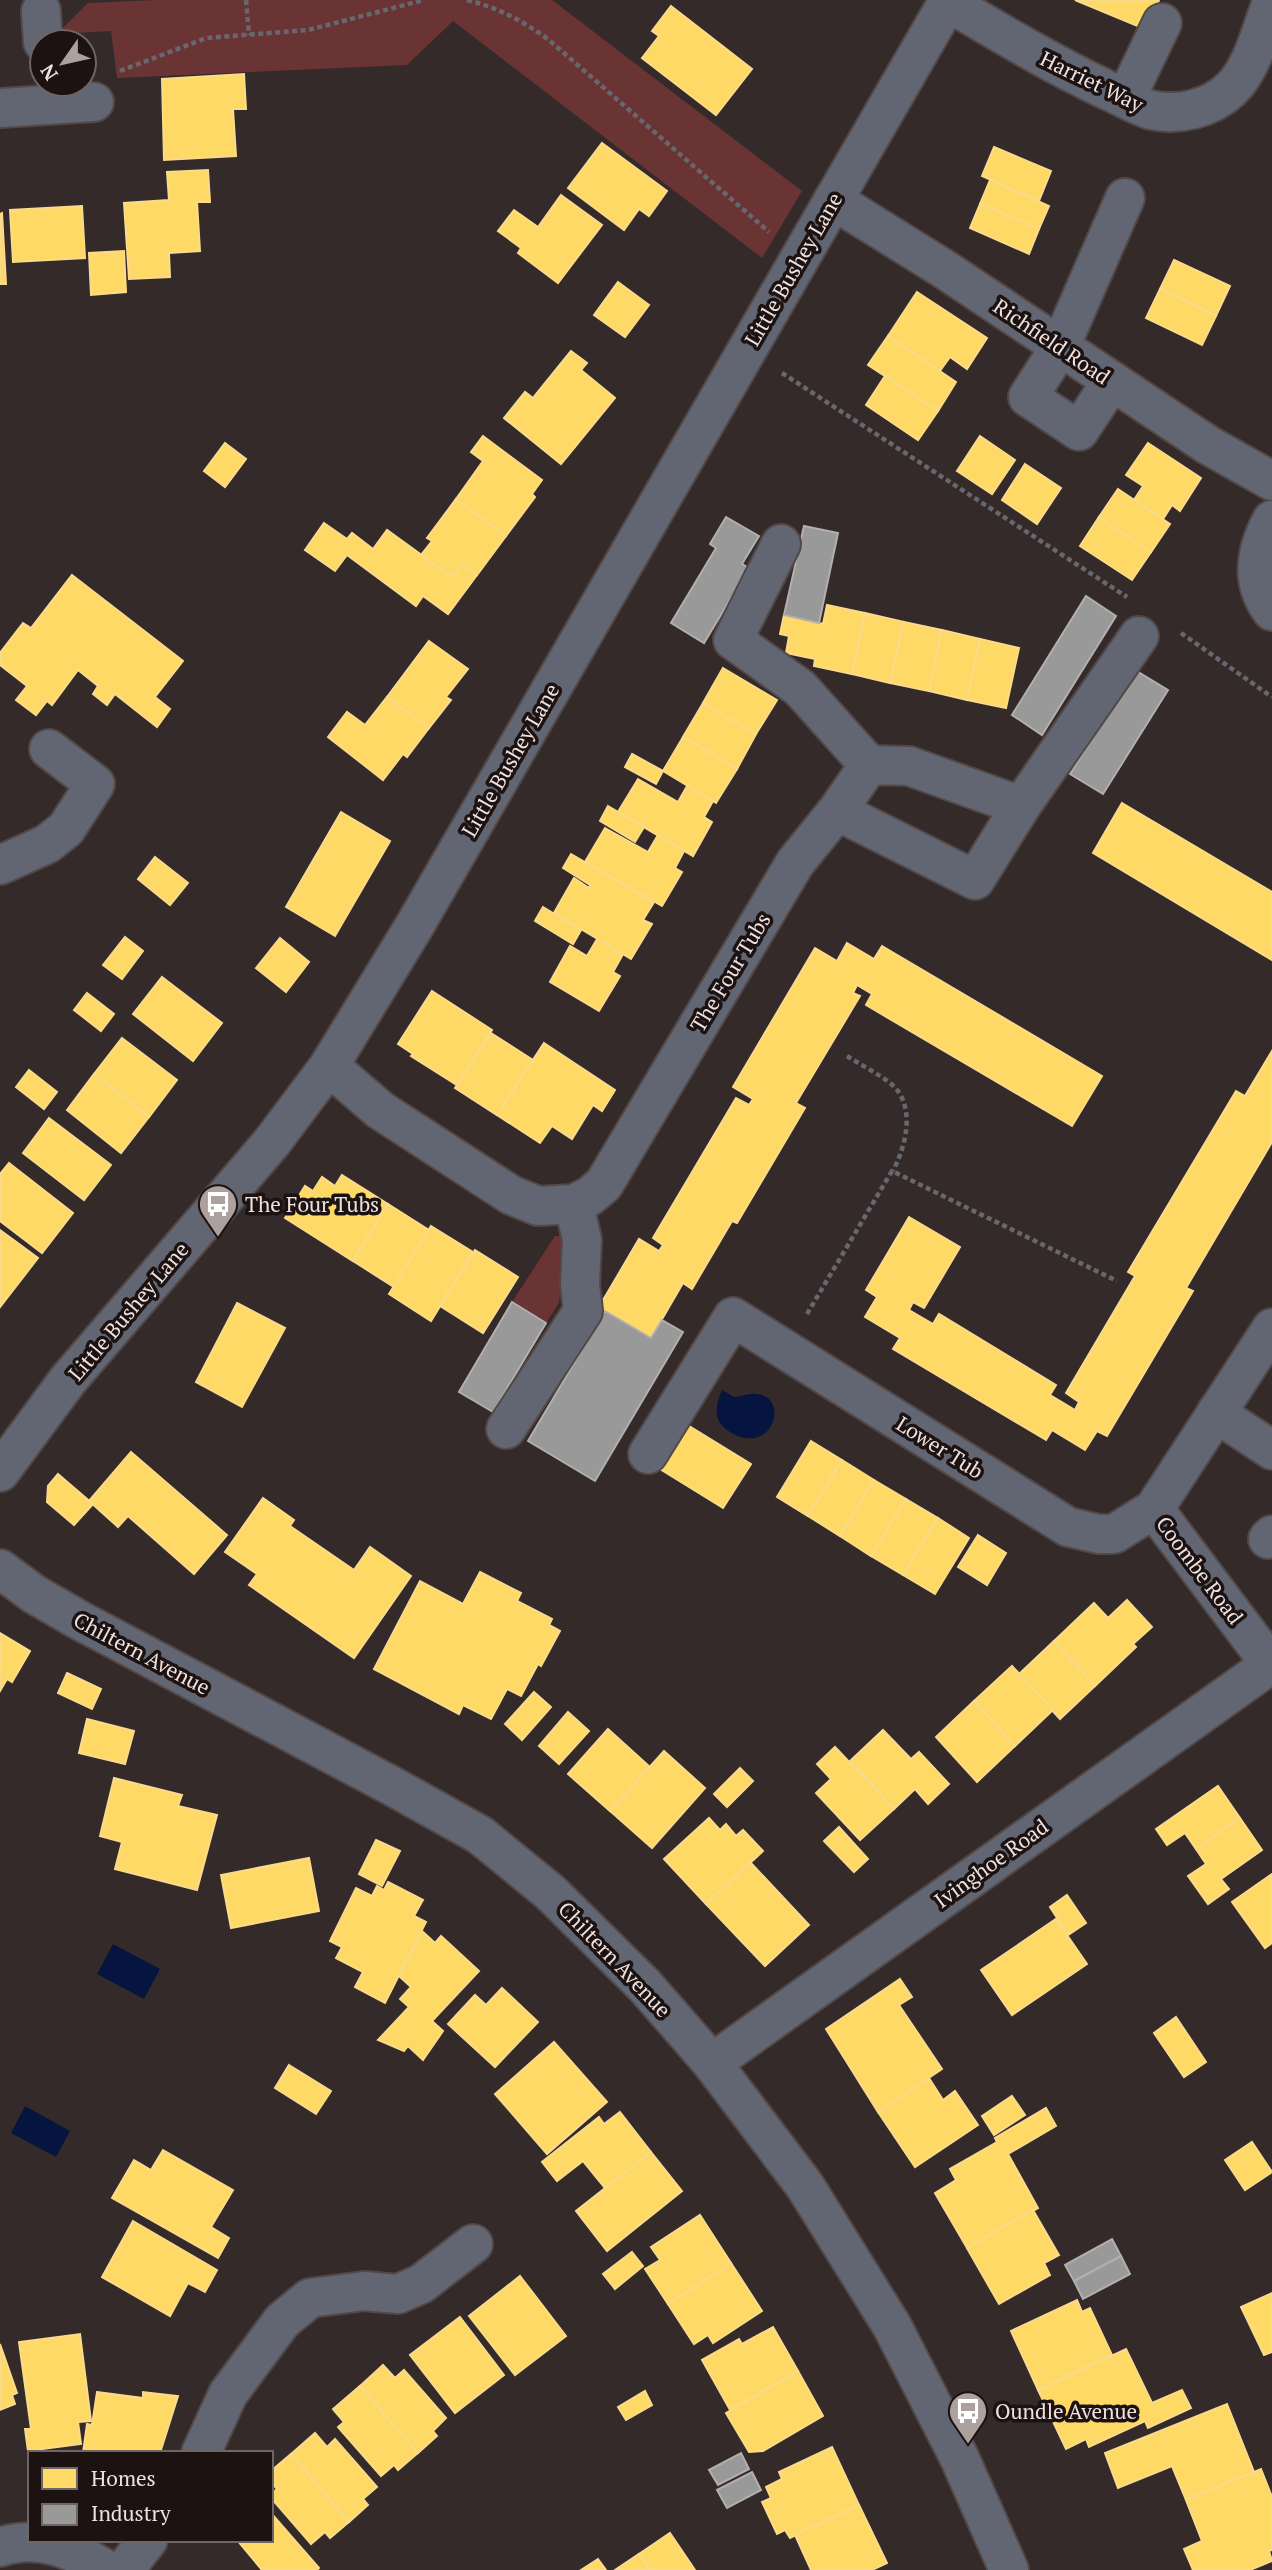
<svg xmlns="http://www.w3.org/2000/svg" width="1272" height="2570" font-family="'PT Serif',serif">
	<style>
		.green { fill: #6b3434 }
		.water { fill: #05153f }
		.homes { fill: #ffd966; stroke: #fadb8b; stroke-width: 2 }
		.industry { fill: #999; stroke: #b2afae; stroke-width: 2 }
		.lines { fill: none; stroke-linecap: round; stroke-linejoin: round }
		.minor-casing { stroke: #524848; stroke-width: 42 }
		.path { stroke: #67686f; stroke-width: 4.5; stroke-dasharray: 5 3.5; stroke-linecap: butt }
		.minor { stroke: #616672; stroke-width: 38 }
		.labels { text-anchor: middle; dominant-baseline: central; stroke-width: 7; stroke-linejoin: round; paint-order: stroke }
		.street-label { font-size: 21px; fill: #eee1e0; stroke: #1b1211 }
		.poi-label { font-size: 21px; fill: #eee1e0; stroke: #1b1211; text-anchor: start }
	</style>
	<rect width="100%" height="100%" fill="#352a2a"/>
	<g class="green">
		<polygon points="157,0 552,0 802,191 762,258 453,21 407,65 117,78 111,31 57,34 88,3"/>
		<polygon points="555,1236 566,1236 559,1303 546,1323 512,1302"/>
	</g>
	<g class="water">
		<path d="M722,1390L734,1397C741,1397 749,1393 756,1394C792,1396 772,1461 727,1430C712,1419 716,1405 722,1390Z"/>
		<polygon points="113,1944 160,1969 144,1999 97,1974"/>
		<polygon points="25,2106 70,2131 56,2157 11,2133"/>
	</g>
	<g class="homes">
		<polygon points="1075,0 1159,0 1147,30"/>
		<polygon points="671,6 752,69 716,115 642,58 659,36 652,31"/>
		<polygon points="244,74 246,109 233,109 236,156 164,160 162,79"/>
		<polygon points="602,143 667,191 649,216 639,209 624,230 568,188"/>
		<polygon points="994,147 1051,171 1039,201 982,176"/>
		<polygon points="208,170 210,202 197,202 200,251 169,253 170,277 129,279 124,203 169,200 167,172"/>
		<polygon points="990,180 1049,206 1039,229 980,204"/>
		<polygon points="561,195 602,225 558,283 518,253 521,248 498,231 514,210 538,227"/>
		<polygon points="980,204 1039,229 1029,254 970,228"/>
		<polygon points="82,206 85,258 13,262 10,210"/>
		<polygon points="2,213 6,284 0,284 0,214"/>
		<polygon points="124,251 126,292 91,295 89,253"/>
		<polygon points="1174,260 1230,286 1216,316 1160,289"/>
		<polygon points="618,282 649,305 625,337 594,315"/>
		<polygon points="1160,289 1216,316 1202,345 1146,318"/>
		<polygon points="917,292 987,338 967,369 950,357 940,371 888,336"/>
		<polygon points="888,336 956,382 938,411 868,365"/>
		<polygon points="571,351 587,363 581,370 615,398 561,464 504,418 525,392 533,398"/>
		<polygon points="885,376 938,411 918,440 866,405"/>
		<polygon points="483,436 542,480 532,494 535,497 506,536 456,499 483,461 471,452"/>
		<polygon points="980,436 1015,460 992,494 957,471"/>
		<polygon points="225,443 246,459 225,487 204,471"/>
		<polygon points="1148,443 1201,478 1180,511 1172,505 1163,519 1134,500 1143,486 1126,475"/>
		<polygon points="1025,464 1061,488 1037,524 1002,500"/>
		<polygon points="1118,489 1170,524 1151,552 1099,517"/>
		<polygon points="456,499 506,536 477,575 462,564 452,577 421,555 432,541 427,538"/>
		<polygon points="1099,517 1151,552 1132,580 1080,546"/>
		<polygon points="324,523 347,539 352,533 373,549 387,530 452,577 462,564 477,575 448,614 423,596 416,606 347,555 335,571 305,550"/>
		<polygon points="72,575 183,661 155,697 170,709 157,727 115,694 107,705 93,694 98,686 78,670 52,705 47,701 36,715 16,700 27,686 0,665 0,653 23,623 31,628"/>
		<polygon points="827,605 865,613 852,674 814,666 815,659 786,653 789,636 780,634 784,615 823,624"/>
		<polygon points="865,613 904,622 890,683 852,674"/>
		<polygon points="904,622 942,630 929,691 890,683"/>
		<polygon points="942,630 980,639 967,700 929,691"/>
		<polygon points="980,639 1019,648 1006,708 967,700"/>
		<polygon points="429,641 468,669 446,697 451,700 429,728 387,697"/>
		<polygon points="723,668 777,700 756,734 703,703"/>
		<polygon points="387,697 429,728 407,757 403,754 383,780 328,737 347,712 365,725"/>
		<polygon points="703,703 756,734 737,769 683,737"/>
		<polygon points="683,737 737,769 716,803 663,771"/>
		<polygon points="632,754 663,771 656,784 625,767"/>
		<polygon points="638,779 678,802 687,786 713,801 704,817 712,822 693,856 618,812"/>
		<polygon points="1122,803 1272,892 1272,960 1093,853"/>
		<polygon points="608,806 644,827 635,842 600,821"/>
		<polygon points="341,812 390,841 335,936 286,907"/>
		<polygon points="605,828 648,852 658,835 684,851 675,868 682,872 662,906 585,862"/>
		<polygon points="571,854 654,902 643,920 652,924 631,959 554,913 574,878 589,888 590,885 563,868"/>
		<polygon points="155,857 188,883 170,905 138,879"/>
		<polygon points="543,907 581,930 573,944 535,921"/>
		<polygon points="125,937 143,951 122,979 103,965"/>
		<polygon points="280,938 309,962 286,992 256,968"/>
		<polygon points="597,939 623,954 613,972 620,976 599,1011 550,982 570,946 587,956"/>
		<polygon points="847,943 874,959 882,946 1102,1076 1072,1126 866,1005 872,994 857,985 853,993 860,996 796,1103 805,1108 737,1223 732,1221 692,1289 683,1283 651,1338 599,1307 639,1239 659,1251 663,1245 653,1238 736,1098 749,1105 753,1099 733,1087 815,948 837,961"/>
		<polygon points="162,977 222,1023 193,1061 133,1014"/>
		<polygon points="432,991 492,1030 457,1085 411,1056 413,1054 398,1044"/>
		<polygon points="87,993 114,1014 101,1031 74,1010"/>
		<polygon points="491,1033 533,1060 497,1115 455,1088"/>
		<polygon points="122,1038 177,1080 149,1117 94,1074"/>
		<polygon points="544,1043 615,1090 602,1111 593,1105 572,1139 552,1126 540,1143 497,1115"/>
		<polygon points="1272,1051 1272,1142 1186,1288 1193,1291 1107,1436 1097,1431 1085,1450 1052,1430 1046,1440 893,1349 900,1338 865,1317 877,1297 866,1290 909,1217 960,1247 924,1308 913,1302 909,1310 933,1324 939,1314 1056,1385 1050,1395 1075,1410 1079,1402 1066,1393 1135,1276 1128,1272 1236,1091 1245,1096"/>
		<polygon points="29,1070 57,1092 44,1109 16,1087"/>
		<polygon points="94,1074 149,1117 121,1153 67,1110"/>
		<polygon points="49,1118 111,1165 84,1200 23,1153"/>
		<polygon points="9,1163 73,1213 42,1253 0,1221 0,1174"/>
		<polygon points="342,1175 388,1204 353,1261 285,1218 305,1186 313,1191 322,1177 335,1186"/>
		<polygon points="388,1204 429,1230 394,1287 353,1261"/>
		<polygon points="431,1226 473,1252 431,1321 389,1294"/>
		<polygon points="0,1230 38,1258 0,1307"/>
		<polygon points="475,1250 518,1277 483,1333 440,1306"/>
		<polygon points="237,1303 285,1328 242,1407 196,1382"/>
		<polygon points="681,1421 751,1464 723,1508 655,1466"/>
		<polygon points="811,1441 842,1460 808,1516 777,1497"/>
		<polygon points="131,1452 227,1535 194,1574 128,1516 118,1527 89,1501"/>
		<polygon points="842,1460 874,1480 840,1536 808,1516"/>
		<polygon points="58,1474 93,1504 74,1525 47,1502 48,1486"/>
		<polygon points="874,1480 906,1499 871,1556 840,1536"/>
		<polygon points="263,1498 294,1520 290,1526 354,1570 370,1547 411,1576 354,1658 249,1585 257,1574 225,1552"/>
		<polygon points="906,1499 938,1518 903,1575 871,1556"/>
		<polygon points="938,1518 969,1538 935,1594 903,1575"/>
		<polygon points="978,1535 1006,1553 987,1585 958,1567"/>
		<polygon points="480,1572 521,1593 517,1601 552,1619 549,1625 560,1631 541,1666 538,1664 521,1696 507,1689 491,1719 463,1705 459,1714 374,1669 420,1581 463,1604"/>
		<polygon points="1127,1600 1152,1627 1133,1644 1136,1647 1095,1686 1054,1641 1094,1603 1108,1618"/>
		<polygon points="0,1633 30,1651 12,1682 7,1679 0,1691"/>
		<polygon points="1054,1641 1095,1686 1060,1719 1019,1674"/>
		<polygon points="1012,1666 1053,1710 1015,1746 974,1701"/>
		<polygon points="67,1673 101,1689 92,1709 58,1693"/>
		<polygon points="534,1692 551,1707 522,1740 505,1724"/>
		<polygon points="974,1701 1015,1746 977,1782 936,1737"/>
		<polygon points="568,1712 589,1731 559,1764 539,1746"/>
		<polygon points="87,1719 134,1731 125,1764 79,1753"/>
		<polygon points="608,1729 650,1767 610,1811 568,1774"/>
		<polygon points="883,1730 911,1759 919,1752 949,1784 928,1804 915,1789 894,1809 850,1761"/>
		<polygon points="835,1747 894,1809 860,1840 816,1793 831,1779 817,1764"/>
		<polygon points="664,1751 705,1788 652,1848 610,1811"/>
		<polygon points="740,1768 753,1781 727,1807 714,1794"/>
		<polygon points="114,1778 182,1795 178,1806 217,1815 197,1890 115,1869 122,1842 100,1836"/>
		<polygon points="1218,1786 1240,1818 1196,1849 1185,1833 1167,1845 1156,1829"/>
		<polygon points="709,1818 720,1830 726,1824 736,1836 743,1830 763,1851 706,1904 664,1859"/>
		<polygon points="1240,1818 1262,1850 1221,1879 1229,1889 1208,1904 1188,1876 1206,1864 1196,1849"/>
		<polygon points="839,1827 868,1859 854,1872 824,1841"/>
		<polygon points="376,1840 400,1851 382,1886 359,1874"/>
		<polygon points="309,1858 319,1911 231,1928 221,1875"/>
		<polygon points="750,1862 809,1925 765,1966 706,1904"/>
		<polygon points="1272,1874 1272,1943 1265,1948 1232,1902"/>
		<polygon points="388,1882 423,1900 414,1916 426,1922 385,2003 355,1987 363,1972 336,1958 342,1947 330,1941 356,1888 372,1896 377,1886 384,1890"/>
		<polygon points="1067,1895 1086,1923 1068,1935 1050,1907"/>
		<polygon points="1056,1919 1087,1964 1012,2015 981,1970"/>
		<polygon points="422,1931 435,1943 441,1936 479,1971 432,2021 443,2031 423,2060 408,2046 404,2051 378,2040 409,2007 400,1999 411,1987 399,1976"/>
		<polygon points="900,1979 912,1997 899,2005 942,2069 878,2112 826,2029"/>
		<polygon points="502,1988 538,2022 495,2067 448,2024 475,1995 486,2005"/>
		<polygon points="1176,2017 1206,2062 1184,2077 1154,2033"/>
		<polygon points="554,2042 607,2102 547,2154 495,2094"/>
		<polygon points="289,2065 331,2091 316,2114 275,2088"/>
		<polygon points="929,2078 943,2100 955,2091 978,2125 915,2167 878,2112"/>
		<polygon points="1012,2096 1025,2115 994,2135 982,2116"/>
		<polygon points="1046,2108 1056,2126 1008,2154 1038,2208 967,2248 935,2193 956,2180 950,2169 997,2142 995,2138"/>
		<polygon points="620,2112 651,2152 605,2188 583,2161 557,2181 542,2162 599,2117 604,2124"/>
		<polygon points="1252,2142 1272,2172 1245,2190 1225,2160"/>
		<polygon points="163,2150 233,2190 211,2227 229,2238 218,2258 112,2198 134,2160 151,2170"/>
		<polygon points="651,2152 682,2191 607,2251 576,2211"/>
		<polygon points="1033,2210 1059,2255 1044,2263 1050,2275 999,2304 967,2248"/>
		<polygon points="700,2215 731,2263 668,2304 645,2269 660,2260 651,2247"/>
		<polygon points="133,2221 217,2270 205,2292 188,2283 170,2316 102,2277"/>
		<polygon points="632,2252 643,2266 615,2289 603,2274"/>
		<polygon points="731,2263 762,2311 713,2343 708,2335 694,2344 668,2304"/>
		<polygon points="520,2276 566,2336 515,2375 469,2316"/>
		<polygon points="1272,2293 1272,2352 1264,2355 1241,2307"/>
		<polygon points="1077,2300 1082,2312 1090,2308 1112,2355 1038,2390 1011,2331"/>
		<polygon points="460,2317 504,2375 455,2413 410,2355"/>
		<polygon points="773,2327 798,2371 730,2410 702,2360 739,2339 742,2344"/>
		<polygon points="80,2334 91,2421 78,2422 81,2444 28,2451 25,2429 31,2429 19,2342"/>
		<polygon points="0,2344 17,2393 12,2395 15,2404 0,2410"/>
		<polygon points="1126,2349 1152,2403 1182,2390 1191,2408 1148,2428 1145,2421 1089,2447 1086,2439 1066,2449 1038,2390"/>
		<polygon points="383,2365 395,2378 404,2370 446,2418 433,2431 437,2436 418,2453 360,2386"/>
		<polygon points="798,2371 823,2416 763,2451 749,2452 726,2413"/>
		<polygon points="360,2386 418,2453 398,2470 394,2465 381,2476 338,2427 344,2422 333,2409"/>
		<polygon points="645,2391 652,2405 626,2420 618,2407"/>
		<polygon points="97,2392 143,2398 143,2392 178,2396 160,2453 83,2453 87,2424 92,2425"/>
		<polygon points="1227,2404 1254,2472 1186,2500 1172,2466 1118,2488 1105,2453"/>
		<polygon points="315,2433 327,2447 335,2439 377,2487 363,2499 368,2505 349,2522 291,2454"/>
		<polygon points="832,2447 859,2505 790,2538 785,2530 777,2534 762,2502 771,2498 766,2487 782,2479 779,2472"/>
		<polygon points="291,2454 349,2522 330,2538 325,2532 311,2544 271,2498 271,2495 277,2489 271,2482 271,2471"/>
		<polygon points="1261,2469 1272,2497 1272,2550 1269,2551 1272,2561 1250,2570 1193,2570 1184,2549 1202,2541 1186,2500"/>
		<polygon points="859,2505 887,2563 872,2570 811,2570 795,2535"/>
		<polygon points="271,2513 319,2568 317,2570 262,2570 237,2540 271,2540"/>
		<polygon points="670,2533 695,2570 650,2570 639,2554"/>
		<polygon points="639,2554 650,2570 615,2570"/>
		<polygon points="598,2559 606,2570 581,2570"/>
	</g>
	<g class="industry">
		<polygon points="726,517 759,536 742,564 749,568 704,643 671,623 716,548 710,544"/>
		<polygon points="804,526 838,533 819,623 784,615"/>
		<polygon points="1086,596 1116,616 1042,735 1012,715"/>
		<polygon points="1135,670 1168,690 1103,794 1070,774"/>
		<polygon points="512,1302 546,1323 493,1412 459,1392"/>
		<polygon points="605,1311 651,1338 662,1320 683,1332 595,1481 528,1441"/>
		<polygon points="1112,2239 1121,2256 1074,2281 1065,2265"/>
		<polygon points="1121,2256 1130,2274 1083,2299 1074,2281"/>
		<polygon points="741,2453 749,2469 718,2485 709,2470"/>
		<polygon points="752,2472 761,2490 727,2508 717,2490"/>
	</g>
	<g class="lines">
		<g class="minor-casing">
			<g id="minor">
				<path d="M948,2C1000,33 1052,64 1107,90C1121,96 1137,106 1151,110C1179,116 1210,109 1231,89C1253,68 1261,30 1272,2"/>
				<polyline points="41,11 43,42"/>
				<polyline points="1126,98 1162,23"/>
				<polyline points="0,108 94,102"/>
				<polyline points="833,200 944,269 1208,445 1272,481"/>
				<polyline points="1112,381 1079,431 1028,397 1060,347 1125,198"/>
				<path d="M1272,520C1256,550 1250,582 1272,611"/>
				<polyline points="781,544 733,640 800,688 869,765"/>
				<polyline points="1021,806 1139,636"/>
				<polyline points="0,865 47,844 66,829 95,784 49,749"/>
				<polyline points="329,1066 380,1110 511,1195 538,1206 574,1204 590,1196 604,1184 795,863 837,811 869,765 909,766 1021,806 975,880 837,811"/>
				<polyline points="1216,1413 1272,1450"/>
				<polyline points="506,1429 583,1311 580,1284 582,1240 574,1204"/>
				<polyline points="648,1454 733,1317 1068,1527 1099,1534 1114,1534 1154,1509 1272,1328"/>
				<polyline points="0,1472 68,1380 272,1142 329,1066 415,925 949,0"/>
				<polyline points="1154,1509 1272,1666"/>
				<polyline points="1268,1539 1272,1535"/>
				<polyline points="0,1569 34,1594 79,1620 392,1786 480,1835 551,1893 645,1986 712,2063 805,2186 892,2326 960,2459 1009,2570"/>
				<polyline points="712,2063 1271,1664"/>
				<polyline points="201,2453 228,2394 282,2321 310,2298 364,2291 398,2294 421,2284 473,2244"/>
				<path d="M0,2547C39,2534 74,2550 107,2570"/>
				<polyline points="124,2570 148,2540"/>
			</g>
		</g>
		<g class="path">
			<polyline points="246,0 249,35"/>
			<path d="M467,0C499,8 523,21 549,40L769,232"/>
			<polyline points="120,71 206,38 308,30 424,0"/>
			<polyline points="782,373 1127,597"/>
			<polyline points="1181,633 1272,697"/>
			<path d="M847,1056C861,1065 877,1073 890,1083C917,1104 906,1146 893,1171"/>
			<polyline points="807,1314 892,1171 1117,1281"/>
		</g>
		<use href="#minor" class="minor"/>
	</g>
	<defs>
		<g id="bus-pin" transform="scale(2.0125)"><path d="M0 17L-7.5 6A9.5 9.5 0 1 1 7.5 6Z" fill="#ada1a0" stroke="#1b1211"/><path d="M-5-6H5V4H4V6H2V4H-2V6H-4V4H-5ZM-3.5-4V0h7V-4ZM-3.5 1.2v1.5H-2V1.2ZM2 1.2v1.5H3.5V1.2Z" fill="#fff"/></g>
	</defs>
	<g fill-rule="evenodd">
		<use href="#bus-pin" x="218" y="1204"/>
		<use href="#bus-pin" x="968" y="2411"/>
	</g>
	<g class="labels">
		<g class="street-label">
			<text transform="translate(1092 81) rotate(26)">Harriet Way</text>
			<text transform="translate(793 269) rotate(-60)">Little Bushey Lane</text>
			<text transform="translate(1052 341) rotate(34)">Richfield Road</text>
			<text transform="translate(510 760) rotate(-60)">Little Bushey Lane</text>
			<text transform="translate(730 972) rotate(-59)">The Four Tubs</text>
			<text transform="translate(128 1311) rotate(-50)">Little Bushey Lane</text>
			<text transform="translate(940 1447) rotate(32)">Lower Tub</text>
			<text transform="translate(1200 1570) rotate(53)">Coombe Road</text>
			<text transform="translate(142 1653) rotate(28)">Chiltern Avenue</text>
			<text transform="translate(991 1863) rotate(-36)">Ivinghoe Road</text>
			<text transform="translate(615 1959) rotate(46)">Chiltern Avenue</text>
		</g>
		<g class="poi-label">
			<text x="245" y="1204">The Four Tubs</text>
			<text x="995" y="2411">Oundle Avenue</text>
		</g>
	</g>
	<rect x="28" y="2451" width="245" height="91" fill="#1b1211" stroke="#6f6564" stroke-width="2"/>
	<rect x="42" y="2468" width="35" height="21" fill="#ffd966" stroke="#6f6564" stroke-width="2"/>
	<text x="91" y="2486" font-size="21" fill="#eee1e0">Homes</text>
	<rect x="42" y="2504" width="35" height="21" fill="#999999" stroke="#6f6564" stroke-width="2"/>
	<text x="91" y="2521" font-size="21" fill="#eee1e0">Industry</text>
	<g transform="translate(63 63) rotate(236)"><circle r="33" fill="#1b1211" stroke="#6f6564" stroke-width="2"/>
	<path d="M0-5L12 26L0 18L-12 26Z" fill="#ada1a0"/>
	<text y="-10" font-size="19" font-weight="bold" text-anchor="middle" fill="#eee1e0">N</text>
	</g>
</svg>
